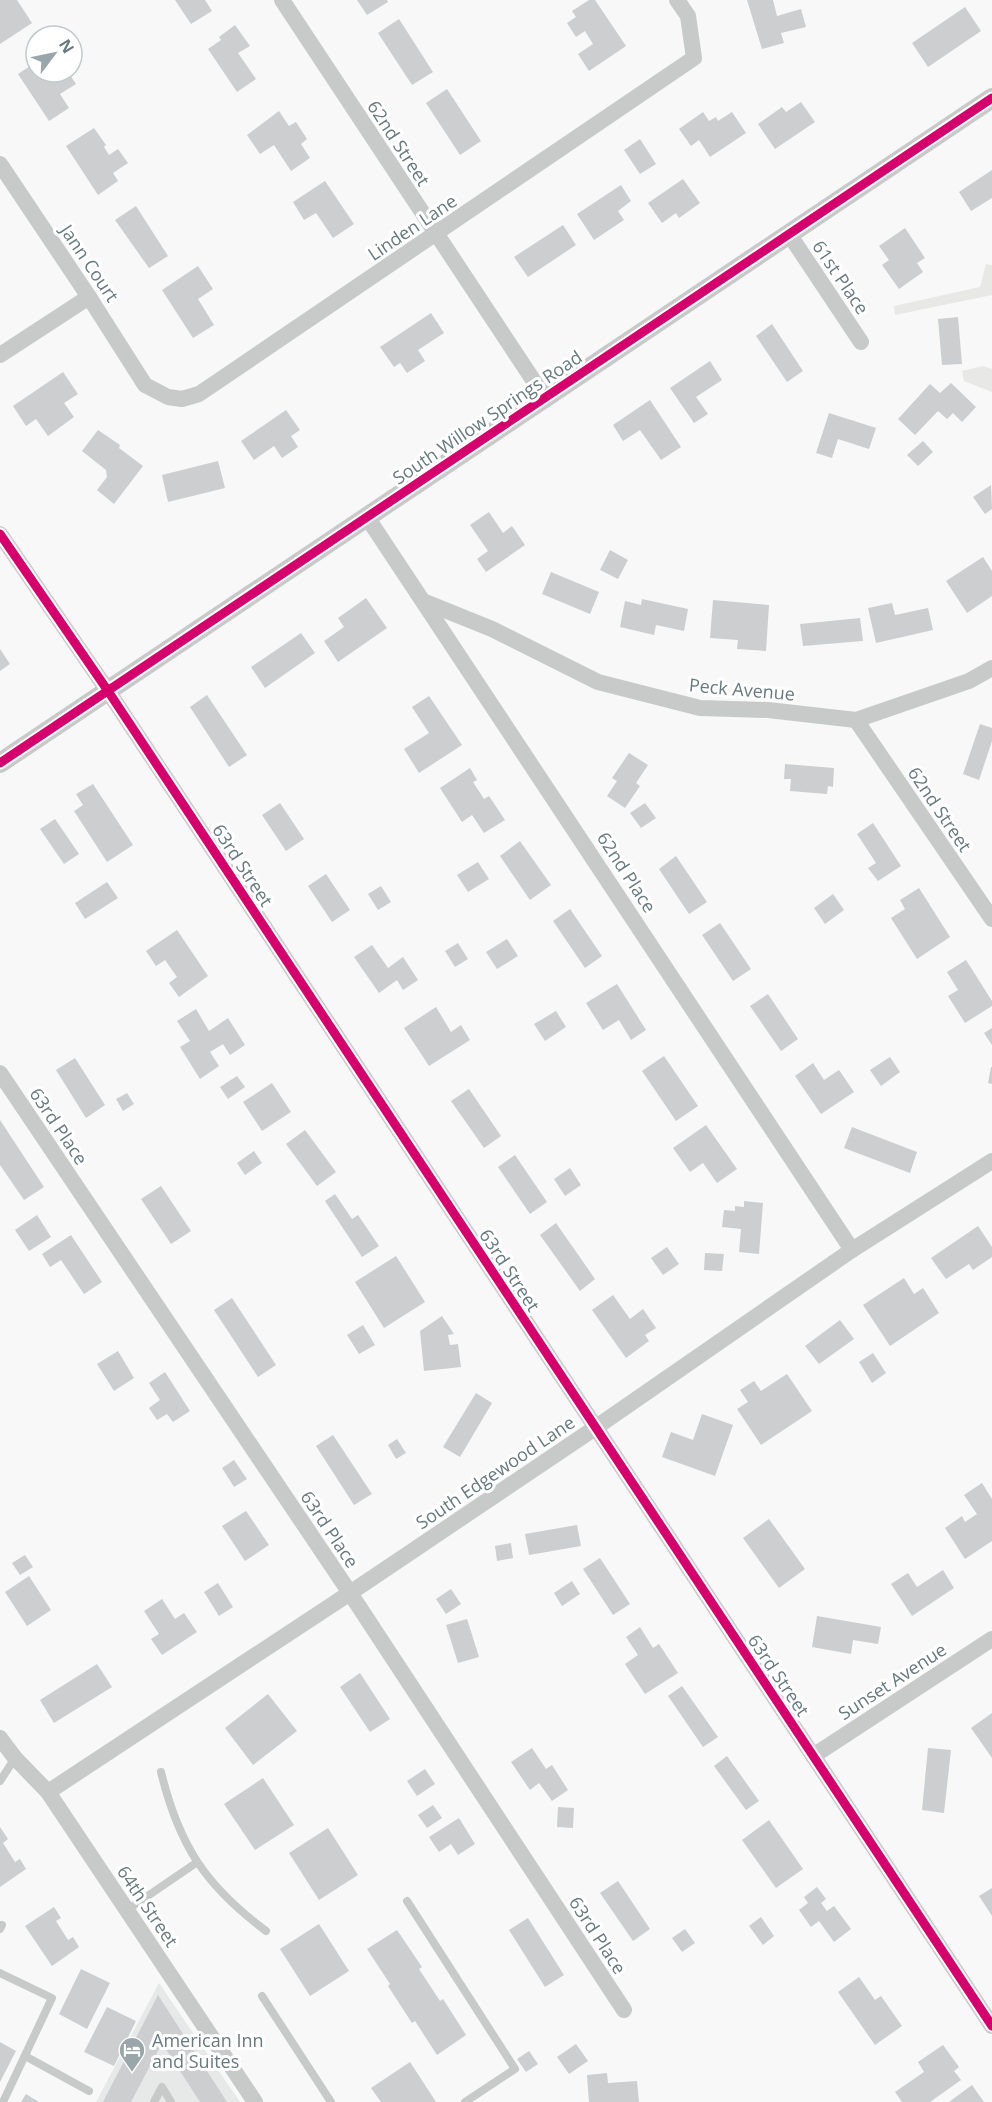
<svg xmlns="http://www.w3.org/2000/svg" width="992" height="2102" font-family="'Open Sans',sans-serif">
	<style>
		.built { fill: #e7e8e8 }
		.green { fill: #e8e9e6 }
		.building { fill: #cccecf }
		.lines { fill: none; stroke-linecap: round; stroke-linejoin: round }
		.service { stroke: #c8c9c9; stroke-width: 8 }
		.minor { stroke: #c8c9c9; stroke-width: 16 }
		.tertiary { stroke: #c8c9c9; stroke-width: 20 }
		.cycleway-casing { stroke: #fff; stroke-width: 13 }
		.cycleway { stroke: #d6006c; stroke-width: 9 }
		.labels { text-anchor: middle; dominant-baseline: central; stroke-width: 6; stroke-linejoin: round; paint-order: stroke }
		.street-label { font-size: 18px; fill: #677a7e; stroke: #fff }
		.poi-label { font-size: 18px; fill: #677a7e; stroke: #fff; text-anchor: start }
	</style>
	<rect width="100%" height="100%" fill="#f8f8f8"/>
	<polygon class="built" points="159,1983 240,2102 96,2102"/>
	<g class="green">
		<polygon points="986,264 992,265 992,295 895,315 894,306 980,287"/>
		<polygon points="983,366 992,369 992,392 964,381 962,371"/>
	</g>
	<g class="building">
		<polygon points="0,0 17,0 32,23 0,44"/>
		<polygon points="175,0 205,0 212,11 191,24"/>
		<polygon points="357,0 387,0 388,2 367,15"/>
		<polygon points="589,0 595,0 626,46 589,71 578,54 593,44 585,31 576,37 567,23 576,17 572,11"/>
		<polygon points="747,0 773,0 777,16 801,9 806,27 781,33 784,43 762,49"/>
		<polygon points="965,7 981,31 928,67 912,43"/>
		<polygon points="399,19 433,72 412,85 378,33"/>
		<polygon points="235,25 250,46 238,53 256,79 237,92 208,49 221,40 219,37"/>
		<polygon points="36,62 36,72 44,72 47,77 56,72 68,72 76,84 60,94 69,108 49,121 18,74"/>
		<polygon points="447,89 481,141 460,155 426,103"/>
		<polygon points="801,102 815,122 775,149 758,124 782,107 786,112"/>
		<polygon points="279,111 289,126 296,122 307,139 301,144 310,158 291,171 274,145 260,154 247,135"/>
		<polygon points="703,112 709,121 716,117 718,121 732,112 746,133 710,157 699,140 691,146 679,129"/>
		<polygon points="94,128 106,145 104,147 109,155 118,149 128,163 113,173 118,181 98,195 66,146"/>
		<polygon points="640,139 656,164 640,174 624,150"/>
		<polygon points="992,170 992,198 971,211 959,192"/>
		<polygon points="683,179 700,203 679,218 676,213 662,223 648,203"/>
		<polygon points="325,181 354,224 333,238 316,213 304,220 293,202"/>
		<polygon points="621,185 631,201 618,211 624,220 594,240 577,214"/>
		<polygon points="136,206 168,256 149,268 115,220"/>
		<polygon points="563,225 576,245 528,277 514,257"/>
		<polygon points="905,228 925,258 917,263 923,272 899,289 882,265 889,260 879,246"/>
		<polygon points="198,266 213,289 198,299 214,325 193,338 162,290"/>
		<polygon points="431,313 444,333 418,350 425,361 407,373 400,363 394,367 380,347"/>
		<polygon points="958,317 962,364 942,365 938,319"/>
		<polygon points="772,324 803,371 787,382 756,336"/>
		<polygon points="710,361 722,380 696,397 708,414 694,423 670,388"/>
		<polygon points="63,372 78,394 64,403 74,417 48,436 36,419 26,426 13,406"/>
		<polygon points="951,383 976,407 962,422 953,413 947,419 938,411 915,435 898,419 930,384 940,393"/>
		<polygon points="650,400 681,447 661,460 640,430 623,441 613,425"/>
		<polygon points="286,410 300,430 291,436 298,447 282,458 274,446 254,460 241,441"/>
		<polygon points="829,413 876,428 869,449 838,439 832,458 816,453"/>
		<polygon points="98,430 120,445 119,448 143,466 114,504 97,490 107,477 106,470 82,451"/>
		<polygon points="923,441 933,452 918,466 907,455"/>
		<polygon points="218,461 225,488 168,502 162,475"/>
		<polygon points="991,485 992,509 985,514 973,497"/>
		<polygon points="489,512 503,533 512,526 525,545 486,572 477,559 488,551 470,525"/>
		<polygon points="610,550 628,560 618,579 600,570"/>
		<polygon points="983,557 992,571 992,596 967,613 946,581"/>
		<polygon points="551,572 599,592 590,614 542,594"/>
		<polygon points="366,598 387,628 338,662 324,641 344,627 338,618"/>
		<polygon points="642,599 688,609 684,631 656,625 654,635 620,627 625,601 641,605"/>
		<polygon points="713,600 769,605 766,651 737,649 738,640 710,638"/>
		<polygon points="892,603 895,615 928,608 933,630 876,643 868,608"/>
		<polygon points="860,618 863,641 803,646 800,624"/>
		<polygon points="301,633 315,653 265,688 251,667"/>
		<polygon points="0,649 10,664 0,671"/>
		<polygon points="207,695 247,755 229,767 190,707"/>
		<polygon points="429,696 462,745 419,773 404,749 429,733 412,707"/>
		<polygon points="980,724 992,728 992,741 979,780 963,774"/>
		<polygon points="629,753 648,765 636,783 640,786 625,808 607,796 617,781 612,778"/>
		<polygon points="785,764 834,768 833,787 828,786 827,794 790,791 791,779 784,779"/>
		<polygon points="470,768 477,780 473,782 484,799 489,796 505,820 484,833 472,815 462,822 440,788"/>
		<polygon points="93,784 133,845 107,862 74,811 83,805 76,794"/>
		<polygon points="280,803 304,839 286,851 262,815"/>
		<polygon points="645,803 656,818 641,828 630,813"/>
		<polygon points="55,819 79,854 64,864 40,829"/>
		<polygon points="873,823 901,866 878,881 868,868 876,863 857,834"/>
		<polygon points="520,841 551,885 530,900 500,856"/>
		<polygon points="676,856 707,902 689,914 659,869"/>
		<polygon points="478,862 489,879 468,892 457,875"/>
		<polygon points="326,874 350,910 332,922 308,886"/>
		<polygon points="107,882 118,898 85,919 75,903"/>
		<polygon points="381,886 391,902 378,910 368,894"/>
		<polygon points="919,888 950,937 917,959 891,918 905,909 900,900"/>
		<polygon points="833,894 844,910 825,924 814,908"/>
		<polygon points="570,909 602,956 585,968 553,921"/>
		<polygon points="720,923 751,969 733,981 702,935"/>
		<polygon points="177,930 208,976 179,997 169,983 177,977 165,960 156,966 146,951"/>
		<polygon points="507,939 518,956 497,969 486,952"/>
		<polygon points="458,943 468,959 455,967 445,951"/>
		<polygon points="372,945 388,968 403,957 418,980 403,990 397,980 379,993 354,957"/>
		<polygon points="966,960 992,1001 992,1006 965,1023 948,996 958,990 947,972"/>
		<polygon points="617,984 646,1030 631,1040 619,1020 603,1030 586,1003"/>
		<polygon points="768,994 798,1039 781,1051 750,1006"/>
		<polygon points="436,1007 451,1032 461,1025 470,1040 429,1066 404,1028"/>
		<polygon points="196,1009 209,1031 228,1018 245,1045 230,1055 223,1044 210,1052 219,1066 200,1079 180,1047 190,1041 177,1021"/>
		<polygon points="556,1011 566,1027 545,1041 534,1024"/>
		<polygon points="992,1028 992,1045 984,1033"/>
		<polygon points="664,1056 698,1106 676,1121 642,1071"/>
		<polygon points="890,1057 900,1072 881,1086 870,1070"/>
		<polygon points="75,1058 105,1105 86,1118 56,1070"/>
		<polygon points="813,1063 824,1080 839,1070 854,1092 821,1114 795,1076"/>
		<polygon points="991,1067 992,1067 992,1084 988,1083"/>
		<polygon points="237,1076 245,1087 228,1099 220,1087"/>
		<polygon points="272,1083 291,1112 262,1131 243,1102"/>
		<polygon points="469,1089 501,1136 484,1148 451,1101"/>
		<polygon points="127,1093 134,1104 123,1111 116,1099"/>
		<polygon points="0,1120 44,1187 24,1200 0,1165"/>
		<polygon points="706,1125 737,1169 717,1183 703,1163 690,1172 673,1148"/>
		<polygon points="852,1127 917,1152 910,1173 844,1148"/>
		<polygon points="305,1130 336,1172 317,1186 286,1144"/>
		<polygon points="254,1151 262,1163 245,1175 237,1163"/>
		<polygon points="515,1155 547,1202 530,1214 498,1167"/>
		<polygon points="570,1168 581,1185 565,1196 554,1179"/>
		<polygon points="161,1186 191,1231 171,1244 141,1199"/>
		<polygon points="335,1194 352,1219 358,1215 379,1246 362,1257 325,1201"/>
		<polygon points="744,1201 763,1203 759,1254 739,1252 741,1229 722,1227 724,1210 735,1211 735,1206 744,1207"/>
		<polygon points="37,1215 51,1237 29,1251 15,1230"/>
		<polygon points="556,1223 595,1279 580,1291 540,1235"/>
		<polygon points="978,1226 992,1247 992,1257 973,1270 969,1264 946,1279 931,1258"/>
		<polygon points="71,1235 102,1282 84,1294 61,1260 50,1267 42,1254"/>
		<polygon points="667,1247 679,1264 663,1275 651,1258"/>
		<polygon points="705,1253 724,1254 722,1271 704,1270"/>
		<polygon points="396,1256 425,1302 384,1328 355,1282"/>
		<polygon points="904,1278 914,1294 923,1288 939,1313 890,1346 863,1305"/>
		<polygon points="613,1295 630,1319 643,1309 656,1328 645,1335 649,1341 626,1358 592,1310"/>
		<polygon points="232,1298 276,1365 258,1377 214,1310"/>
		<polygon points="442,1316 454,1334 448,1335 450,1345 458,1344 461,1367 424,1371 420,1331"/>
		<polygon points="840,1320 854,1339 819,1364 805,1346"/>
		<polygon points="363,1325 375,1345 359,1354 347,1335"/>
		<polygon points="118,1351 134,1378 114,1391 97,1364"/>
		<polygon points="873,1353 886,1373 872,1383 859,1362"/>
		<polygon points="165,1372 190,1411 173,1422 167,1414 157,1420 149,1408 160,1400 149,1383"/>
		<polygon points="787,1374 812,1411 761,1445 737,1409 748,1402 740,1390 754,1381 761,1391"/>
		<polygon points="476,1393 492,1403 460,1457 443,1447"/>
		<polygon points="702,1414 733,1425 715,1476 662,1457 671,1432 693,1440"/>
		<polygon points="333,1435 372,1494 354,1505 316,1446"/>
		<polygon points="397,1439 406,1453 396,1459 388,1445"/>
		<polygon points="234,1460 247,1479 234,1487 222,1468"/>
		<polygon points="982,1483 992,1499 992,1541 965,1559 945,1528 962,1516 965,1522 977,1514 964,1495"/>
		<polygon points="246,1511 269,1545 245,1561 222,1526"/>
		<polygon points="769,1519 805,1569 779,1588 743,1538"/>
		<polygon points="577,1525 581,1546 529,1555 525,1534"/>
		<polygon points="511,1543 513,1558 497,1561 495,1546"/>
		<polygon points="25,1555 33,1567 20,1575 12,1563"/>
		<polygon points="600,1558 630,1604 613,1615 583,1569"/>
		<polygon points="943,1570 954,1588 912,1616 891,1584 908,1573 917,1587"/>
		<polygon points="29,1576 51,1610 27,1626 5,1592"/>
		<polygon points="572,1581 580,1594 562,1606 554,1593"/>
		<polygon points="218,1583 233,1607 219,1616 204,1592"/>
		<polygon points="451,1589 461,1604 446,1614 436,1599"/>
		<polygon points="162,1599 175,1619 184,1613 197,1632 162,1655 151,1639 159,1634 144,1611"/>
		<polygon points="817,1616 881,1627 878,1644 853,1640 851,1654 812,1647"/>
		<polygon points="467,1619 479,1657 458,1663 446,1625"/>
		<polygon points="640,1627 653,1648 659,1644 678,1673 645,1694 625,1664 638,1655 626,1637"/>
		<polygon points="97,1664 112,1687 54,1723 40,1700"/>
		<polygon points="360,1673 390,1719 370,1732 340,1687"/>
		<polygon points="682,1686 718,1737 703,1747 668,1696"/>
		<polygon points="268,1694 297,1731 253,1765 225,1728"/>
		<polygon points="992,1713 992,1758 971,1728"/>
		<polygon points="532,1748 546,1769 552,1765 568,1790 552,1801 539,1783 530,1790 511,1762"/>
		<polygon points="928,1748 951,1750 944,1813 922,1810"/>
		<polygon points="727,1756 759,1801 746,1810 714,1766"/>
		<polygon points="425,1769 435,1784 417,1796 407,1781"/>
		<polygon points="263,1778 294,1825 255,1850 224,1804"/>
		<polygon points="433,1805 442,1818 427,1828 418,1815"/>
		<polygon points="558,1807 574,1808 573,1828 557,1827"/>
		<polygon points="459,1818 475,1844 458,1855 451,1844 439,1852 429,1837"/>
		<polygon points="769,1820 803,1869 776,1888 742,1840"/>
		<polygon points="0,1827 8,1839 3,1843 15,1862 20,1859 26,1869 0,1887"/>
		<polygon points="328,1828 358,1875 319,1900 289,1853"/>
		<polygon points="618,1881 650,1929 633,1941 600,1893"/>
		<polygon points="817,1887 826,1899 821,1903 827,1911 834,1906 851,1929 834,1942 819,1921 811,1927 799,1910 808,1903 804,1897"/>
		<polygon points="992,1888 992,1916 979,1896"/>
		<polygon points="54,1907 61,1918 56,1921 68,1940 73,1937 79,1947 52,1966 25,1926"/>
		<polygon points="761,1917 774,1936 763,1945 749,1926"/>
		<polygon points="528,1918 564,1975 545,1987 509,1930"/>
		<polygon points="319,1924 349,1971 310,1996 280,1949"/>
		<polygon points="685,1929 695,1943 682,1952 672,1938"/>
		<polygon points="397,1930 422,1967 419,1969 440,2001 443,1999 466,2035 437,2055 415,2021 412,2023 388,1986 390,1984 367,1949"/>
		<polygon points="81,1969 110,1983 87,2029 59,2014"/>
		<polygon points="859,1977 875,2000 881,1996 902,2026 875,2045 838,1992"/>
		<polygon points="158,1995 227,2102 200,2102 162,2043 131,2102 103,2102"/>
		<polygon points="107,2007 136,2021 114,2066 84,2052"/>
		<polygon points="0,2042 16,2051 0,2082"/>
		<polygon points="576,2044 588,2061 569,2074 557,2057"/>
		<polygon points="943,2045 959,2067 954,2071 961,2080 930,2102 902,2102 895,2092 924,2072 918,2062"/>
		<polygon points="529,2051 538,2064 526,2072 517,2059"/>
		<polygon points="410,2062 436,2102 381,2102 371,2088"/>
		<polygon points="607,2073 608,2083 637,2081 639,2102 589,2102 587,2075"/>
		<polygon points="972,2085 984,2102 949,2102"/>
		<polygon points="26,2094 39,2102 21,2102"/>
	</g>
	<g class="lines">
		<g class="service">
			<path d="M161,1772C179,1846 206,1886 266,1931"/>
			<polyline points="0,1781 15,1758"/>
			<polyline points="407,1901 515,2069 465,2102"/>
			<polyline points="127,1910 196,1863"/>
			<polyline points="0,1925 2,1925 0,1929"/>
			<polyline points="0,1973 52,1998 3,2102"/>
			<polyline points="262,1996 331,2102"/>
			<polyline points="25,2056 89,2091"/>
			<polyline points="154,2102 162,2087 171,2102"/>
		</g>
		<g class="minor">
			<polyline points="282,0 545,398"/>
			<polyline points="0,164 89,297 145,385 168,397 182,399 199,394 694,58 688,16 677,0"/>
			<polyline points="789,234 861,342"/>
			<polyline points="0,355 89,297"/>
			<polyline points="367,517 852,1250"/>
			<polyline points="0,534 108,691 992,2026"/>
			<polyline points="425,602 492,629 598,682 700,708 768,710 856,720 969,681 992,668"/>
			<polyline points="856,720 992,919"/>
			<polyline points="0,1073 350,1593 624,2010"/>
			<polyline points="0,1738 15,1758 48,1792 255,2102"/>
			<polyline points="813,1756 992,1639"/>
			<polyline points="48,1792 350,1593 595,1428 852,1250 992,1161"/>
		</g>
		<polyline class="tertiary" points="0,763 992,98"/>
		<g class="cycleway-casing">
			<g id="cycleway">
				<polyline points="0,534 108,691 992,2026"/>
				<polyline points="0,763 992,98"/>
			</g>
		</g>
		<use href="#cycleway" class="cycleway"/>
	</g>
	<defs>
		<g id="hotel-pin" transform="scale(1.35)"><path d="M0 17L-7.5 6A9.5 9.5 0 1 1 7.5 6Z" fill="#9aa6a9" stroke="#fff"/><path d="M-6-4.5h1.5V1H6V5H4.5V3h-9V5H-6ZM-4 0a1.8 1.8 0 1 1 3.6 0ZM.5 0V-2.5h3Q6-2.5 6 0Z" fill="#fff"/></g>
	</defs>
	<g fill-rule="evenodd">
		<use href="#hotel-pin" x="132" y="2050"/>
	</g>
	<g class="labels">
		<g class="street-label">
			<text transform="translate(399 143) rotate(57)">62nd Street</text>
			<text transform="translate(412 227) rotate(-34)">Linden Lane</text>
			<text transform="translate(90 263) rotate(56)">Jann Court</text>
			<text transform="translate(841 277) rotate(56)">61st Place</text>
			<text transform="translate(487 417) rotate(-34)">South Willow Springs Road</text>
			<text transform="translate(742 689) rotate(5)">Peck Avenue</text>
			<text transform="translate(940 809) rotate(56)">62nd Street</text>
			<text transform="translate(243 865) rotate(57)">63rd Street</text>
			<text transform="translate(627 872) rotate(57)">62nd Place</text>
			<text transform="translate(59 1126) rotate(56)">63rd Place</text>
			<text transform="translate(510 1270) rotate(57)">63rd Street</text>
			<text transform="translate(495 1472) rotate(-34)">South Edgewood Lane</text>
			<text transform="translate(330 1529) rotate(56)">63rd Place</text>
			<text transform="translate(779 1675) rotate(56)">63rd Street</text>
			<text transform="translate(892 1681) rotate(-33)">Sunset Avenue</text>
			<text transform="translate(148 1906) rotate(56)">64th Street</text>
			<text transform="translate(598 1935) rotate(57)">63rd Place</text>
		</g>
		<g class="poi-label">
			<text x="152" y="2040">American Inn<tspan x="152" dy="21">and Suites</tspan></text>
		</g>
	</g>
	<g transform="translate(54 54) rotate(58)"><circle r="28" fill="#ffffff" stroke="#c2cacb" stroke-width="1.5"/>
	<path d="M0-4.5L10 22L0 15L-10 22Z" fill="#9aa6a9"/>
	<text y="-9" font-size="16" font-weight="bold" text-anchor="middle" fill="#677a7e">N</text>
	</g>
</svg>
